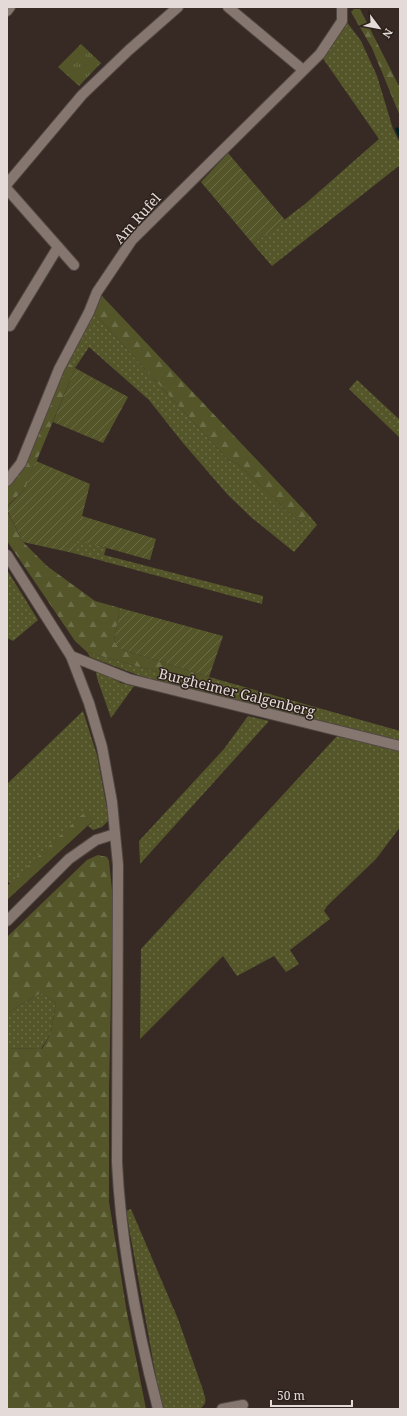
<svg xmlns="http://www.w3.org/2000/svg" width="407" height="1416" font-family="'Noto Serif',serif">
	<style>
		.grass { fill: url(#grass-dots) }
		.forest { fill: url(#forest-firs) }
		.park { fill: url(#park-tufts) }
		.garden { fill: url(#garden-furrows) }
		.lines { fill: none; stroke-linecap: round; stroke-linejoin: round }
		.stream { stroke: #001f21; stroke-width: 3.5 }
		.minor-casing { stroke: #514743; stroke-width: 12 }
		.minor { stroke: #85766f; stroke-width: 10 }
		.labels { text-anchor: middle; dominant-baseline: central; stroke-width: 3; stroke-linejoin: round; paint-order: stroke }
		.street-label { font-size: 14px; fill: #e4dbd8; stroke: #2d211b }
	</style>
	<defs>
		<pattern id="grass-dots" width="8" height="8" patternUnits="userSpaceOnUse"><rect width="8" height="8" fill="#54562a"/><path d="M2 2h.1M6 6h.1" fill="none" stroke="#6c6e48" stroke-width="1.8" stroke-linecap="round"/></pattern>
		<pattern id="forest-firs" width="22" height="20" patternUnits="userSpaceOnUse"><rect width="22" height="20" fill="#54562a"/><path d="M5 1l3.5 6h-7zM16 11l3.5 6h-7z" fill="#6c6e48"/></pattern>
		<pattern id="park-tufts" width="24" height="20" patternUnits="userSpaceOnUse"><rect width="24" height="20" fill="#54562a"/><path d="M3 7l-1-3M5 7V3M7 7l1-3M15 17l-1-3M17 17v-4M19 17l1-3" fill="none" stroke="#6c6e48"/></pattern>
		<pattern id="garden-furrows" width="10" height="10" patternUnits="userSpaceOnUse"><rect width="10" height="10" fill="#54562a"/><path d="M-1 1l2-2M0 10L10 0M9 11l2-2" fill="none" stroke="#6c6e48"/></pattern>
	</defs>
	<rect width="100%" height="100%" fill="#372a25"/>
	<g class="grass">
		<polygon points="346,21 361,41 377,76 393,129 400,143 400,165 272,266 253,244 305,204 379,139 322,57"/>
		<polygon points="93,312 228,460 238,464 301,524 308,514 317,525 294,552 252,518 228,495 183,443 149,400 89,347 75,368 67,361"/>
		<polygon points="357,380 400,420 400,438 349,389"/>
		<polygon points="78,539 106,548 104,555 263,596 262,604 73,553"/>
		<polygon points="7,570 38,620 13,641 7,638"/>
		<polygon points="87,652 207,686 209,677 400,731 400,742 154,681 90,657"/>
		<polygon points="100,670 121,683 134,686 111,718 97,678 96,672"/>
		<polygon points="83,711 97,755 109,820 102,827 93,830 88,826 95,819 10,883 7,881 7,784"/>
		<polygon points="248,716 269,721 140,864 139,841 224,749"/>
		<polygon points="337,736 400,750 400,827 376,859 327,906 324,911 330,919 290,950 299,964 286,972 274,956 237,976 223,956 140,1039 141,949"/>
		<polygon points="41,993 56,1003 51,1033 41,1049 7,1048 7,1013"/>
		<path d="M131,1209L178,1319L203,1390C205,1398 208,1402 201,1408L163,1409L161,1405L126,1211Z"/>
	</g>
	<g class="forest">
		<polygon points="354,9 360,9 400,88 400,116 372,48 351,12"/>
		<polygon points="102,296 308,514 301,524 238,464 228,460 93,312"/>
		<polygon points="67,361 75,368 25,489 9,504 7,510 7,485"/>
		<polygon points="7,511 23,542 47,566 95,601 120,608 114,641 120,649 209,677 207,686 87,652 75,641 7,541"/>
		<polygon points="87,810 95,819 7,900 7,886"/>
		<polygon points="98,855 107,857 109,861 113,900 109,1088 109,1202 127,1313 146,1409 7,1409 7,1048 42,1049 51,1033 56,1003 41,993 7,1013 7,937 87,860"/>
	</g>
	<polygon class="park" points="81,44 101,63 79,86 58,67"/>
	<g class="garden">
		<polygon points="228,153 285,220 253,244 201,182"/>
		<polygon points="75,368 128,397 103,443 53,422"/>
		<polygon points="36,461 90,484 82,516 156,539 150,560 78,540 73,553 23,542 7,510 9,505 25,489"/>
		<polygon points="120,608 223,636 209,677 120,649 114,641"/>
	</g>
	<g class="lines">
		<polyline class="stream" points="397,129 400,136"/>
		<g class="minor-casing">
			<g id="minor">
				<polyline points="228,7 302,69"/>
				<polyline points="7,11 10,7"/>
				<polyline points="7,184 82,95 129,50 178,7"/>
				<polyline points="7,189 74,265"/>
				<polyline points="10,326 58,247"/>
				<polyline points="7,481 21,463 59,369 89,312 97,292 132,240 320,54 342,21 342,7"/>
				<path d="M7,555L71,656L89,703L102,747L112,802L118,865L117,1162C121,1246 137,1328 158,1409"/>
				<polyline points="71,656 129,679 400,746"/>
				<polyline points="7,921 69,859 96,840 115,834"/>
				<polyline points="222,1409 243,1405"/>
			</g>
		</g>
		<use href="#minor" class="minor"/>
	</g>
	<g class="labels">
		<g class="street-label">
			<text transform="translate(137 218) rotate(-48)">Am Rufel</text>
			<text transform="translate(237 692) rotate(14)">Burgheimer Galgenberg</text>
		</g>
	</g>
	<rect width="407" height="1416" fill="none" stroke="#e4dbd8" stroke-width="16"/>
	<g transform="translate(379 28) rotate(122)" stroke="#2d211b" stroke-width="3" paint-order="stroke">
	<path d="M0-3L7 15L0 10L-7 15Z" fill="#e4dbd8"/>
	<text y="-6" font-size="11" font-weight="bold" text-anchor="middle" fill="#e4dbd8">N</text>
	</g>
	<path d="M271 1400v6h81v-6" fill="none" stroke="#e4dbd8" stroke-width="2"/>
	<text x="277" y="1400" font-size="12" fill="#e4dbd8" stroke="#2d211b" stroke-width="3" paint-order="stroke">50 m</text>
</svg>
